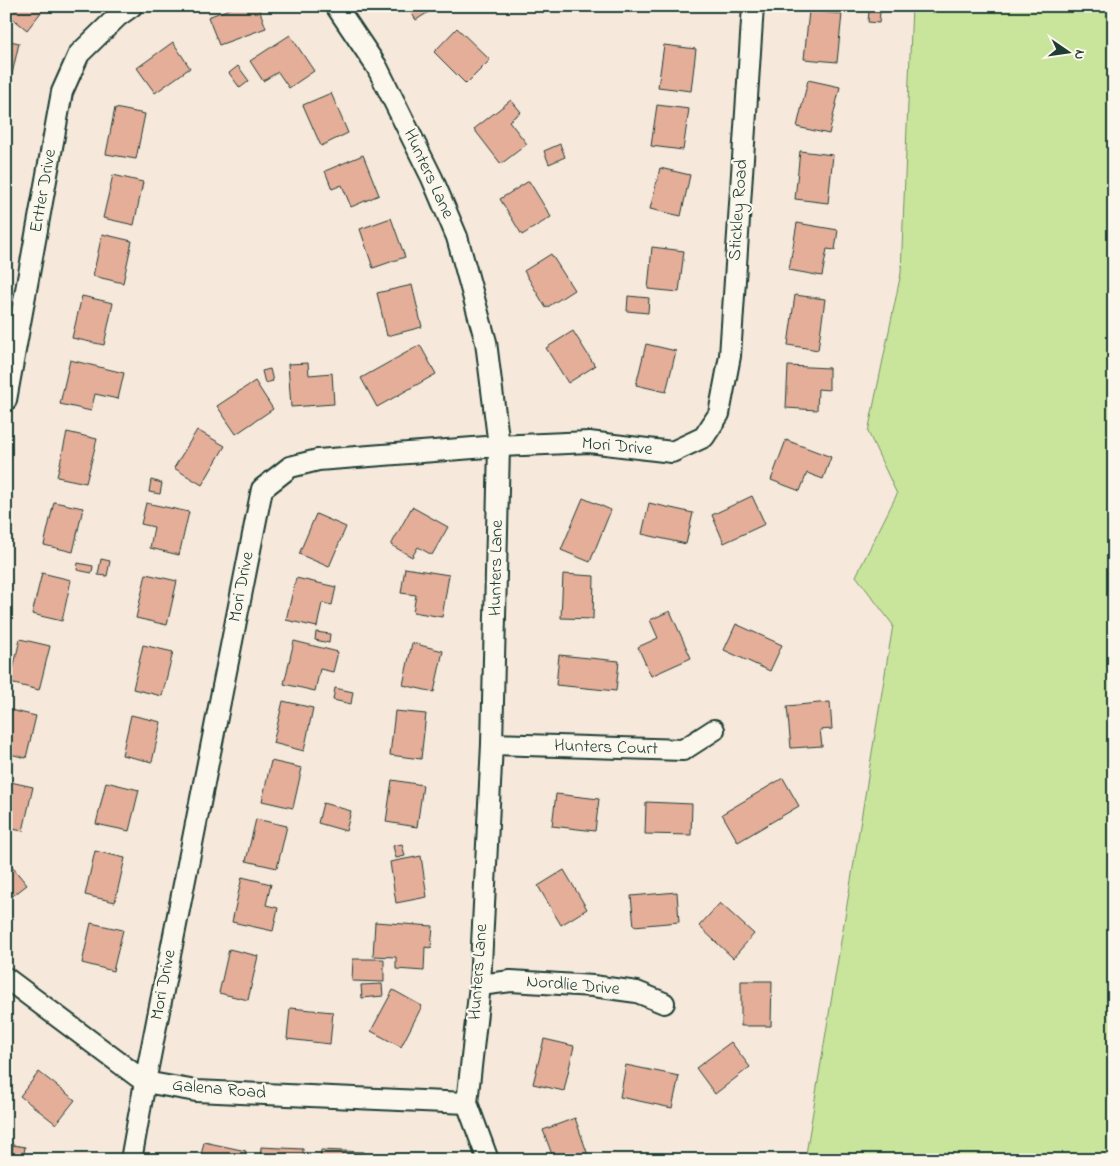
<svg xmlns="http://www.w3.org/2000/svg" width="1120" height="1166" font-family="'Indie Flower',sans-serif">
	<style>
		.green { fill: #c9e49b; stroke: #749068 }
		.building { fill: #e4ae99; stroke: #1f3d34 }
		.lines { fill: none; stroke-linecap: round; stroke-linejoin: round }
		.street-casing { stroke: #1f3d34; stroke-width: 24 }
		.street { stroke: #fbf7ec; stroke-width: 20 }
		.labels { text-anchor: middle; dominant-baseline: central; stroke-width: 4.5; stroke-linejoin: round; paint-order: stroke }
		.street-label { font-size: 18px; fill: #1f3d34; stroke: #fbf7ec }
	</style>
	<rect width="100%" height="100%" fill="#f6e8db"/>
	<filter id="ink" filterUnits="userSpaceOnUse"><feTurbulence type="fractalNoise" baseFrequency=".02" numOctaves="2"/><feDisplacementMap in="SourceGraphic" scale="10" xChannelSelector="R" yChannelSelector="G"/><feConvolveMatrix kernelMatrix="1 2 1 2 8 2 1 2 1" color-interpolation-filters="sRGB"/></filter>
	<g filter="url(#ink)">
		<polygon class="green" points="912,6 1114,6 1114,1160 805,1160 893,625 856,576 897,494 868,432 901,273"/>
		<g class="building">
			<polygon points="6,6 46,6 27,30 6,13"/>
			<polygon points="237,6 258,6 266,28 219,45 208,17"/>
			<polygon points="407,6 438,6 416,20"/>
			<polygon points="809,11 842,14 837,62 804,59"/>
			<polygon points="869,11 880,12 879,23 868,22"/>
			<polygon points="457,28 490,60 466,84 434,52"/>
			<polygon points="290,35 314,71 289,88 278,72 263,81 250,61"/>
			<polygon points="6,40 19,43 8,92 6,91"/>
			<polygon points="173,42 190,68 155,93 137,68"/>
			<polygon points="664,45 696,49 691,91 658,87"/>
			<polygon points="238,66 249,81 240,88 229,73"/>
			<polygon points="808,80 840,87 829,134 797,127"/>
			<polygon points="331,93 348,133 321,146 303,105"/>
			<polygon points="511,100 521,112 509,121 527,144 501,164 474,129"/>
			<polygon points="657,105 689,109 683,150 651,146"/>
			<polygon points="115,108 145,114 136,159 106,154"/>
			<polygon points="560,144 565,157 549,164 544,151"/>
			<polygon points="800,151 833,155 828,203 795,199"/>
			<polygon points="363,155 379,195 351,207 342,185 332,189 325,171"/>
			<polygon points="660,168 690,175 681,216 650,209"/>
			<polygon points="113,175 143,182 134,225 103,218"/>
			<polygon points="529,181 551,217 522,235 500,199"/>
			<polygon points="391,218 405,257 373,268 360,229"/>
			<polygon points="797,223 838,230 835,250 827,249 822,276 789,270"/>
			<polygon points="102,234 132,241 123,283 93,276"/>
			<polygon points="652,247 684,251 679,292 648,289"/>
			<polygon points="551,254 574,290 546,308 524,271"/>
			<polygon points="412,285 422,327 387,336 377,293"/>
			<polygon points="795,295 825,299 818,350 788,345"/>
			<polygon points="82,296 113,303 104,345 72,338"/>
			<polygon points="628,296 649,298 648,313 627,311"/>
			<polygon points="573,331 595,366 568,383 546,348"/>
			<polygon points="646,344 676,351 666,392 636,385"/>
			<polygon points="420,345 436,374 377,407 361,378"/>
			<polygon points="70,360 124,373 118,399 95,394 91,411 60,404"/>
			<polygon points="308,363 309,375 332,373 334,404 291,407 288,364"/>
			<polygon points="788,366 829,368 829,390 818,389 817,410 786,408"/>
			<polygon points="270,369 273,381 265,383 262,371"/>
			<polygon points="255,381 273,409 236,434 217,406"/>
			<polygon points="197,430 225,446 202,485 174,468"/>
			<polygon points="67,432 97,439 86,483 57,477"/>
			<polygon points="786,440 831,457 823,479 807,473 800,491 771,480"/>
			<polygon points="151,480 162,483 160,494 149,492"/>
			<polygon points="752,496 765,524 724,543 712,515"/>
			<polygon points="583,498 611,510 590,562 561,550"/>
			<polygon points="54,502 83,508 73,552 44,545"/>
			<polygon points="146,503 189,512 179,555 150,548 154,527 141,524"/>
			<polygon points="649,503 693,513 686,544 642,534"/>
			<polygon points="412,507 448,527 432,555 418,547 412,557 391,545"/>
			<polygon points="316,514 346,527 329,567 299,554"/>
			<polygon points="101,559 110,561 107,576 98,575"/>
			<polygon points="78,563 93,566 92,573 77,570"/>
			<polygon points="405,568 449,575 442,617 413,612 416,595 401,593"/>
			<polygon points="42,573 71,580 62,621 32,614"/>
			<polygon points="146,574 177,581 167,625 136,618"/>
			<polygon points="563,574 594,576 593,619 561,618"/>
			<polygon points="296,578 336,587 332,605 322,603 317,627 286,620"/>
			<polygon points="670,611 691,658 651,676 638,647 658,638 650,620"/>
			<polygon points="736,624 782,645 770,671 724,650"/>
			<polygon points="316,632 330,634 329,643 315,640"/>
			<polygon points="20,639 50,646 39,690 10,683"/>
			<polygon points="294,641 338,652 333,672 320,669 315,691 284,684"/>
			<polygon points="412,643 443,651 434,692 403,685"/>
			<polygon points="143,645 173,652 162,696 133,689"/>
			<polygon points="559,655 619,661 616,691 556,685"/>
			<polygon points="335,688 353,692 351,704 333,700"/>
			<polygon points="283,701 313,708 304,751 273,743"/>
			<polygon points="830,702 832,729 820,730 822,746 791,748 787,706"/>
			<polygon points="6,709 36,716 26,758 6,753"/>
			<polygon points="395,711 426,714 421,759 390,755"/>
			<polygon points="131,715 161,722 152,762 122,755"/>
			<polygon points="271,761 302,768 293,808 262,801"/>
			<polygon points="783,778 799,806 738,842 722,814"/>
			<polygon points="392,780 423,785 417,827 386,822"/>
			<polygon points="6,781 33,787 23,831 6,828"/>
			<polygon points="106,782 139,790 129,831 96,824"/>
			<polygon points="556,794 599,799 595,831 552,826"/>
			<polygon points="646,802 692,804 691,835 645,834"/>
			<polygon points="323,803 351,811 346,831 318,823"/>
			<polygon points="256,819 287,826 277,868 246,861"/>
			<polygon points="402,844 405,856 396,858 393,846"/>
			<polygon points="95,851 125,858 115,902 85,895"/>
			<polygon points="421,856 427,897 396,903 390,862"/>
			<polygon points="6,859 27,885 6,901"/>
			<polygon points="564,870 587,909 561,925 538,886"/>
			<polygon points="242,877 271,884 266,905 278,908 273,931 232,922"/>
			<polygon points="677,892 679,922 634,926 631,896"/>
			<polygon points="720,903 754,934 733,958 699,926"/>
			<polygon points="375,922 433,926 431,948 425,947 424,971 396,969 396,957 373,956"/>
			<polygon points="91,923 123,930 113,971 82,963"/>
			<polygon points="229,949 258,956 248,1000 219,993"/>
			<polygon points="353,959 384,959 384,982 352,981"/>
			<polygon points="741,981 772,981 771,1026 741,1026"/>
			<polygon points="382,984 383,996 362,998 361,985"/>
			<polygon points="393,990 422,1006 401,1047 371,1031"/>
			<polygon points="290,1008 333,1012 330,1044 287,1039"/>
			<polygon points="544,1039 574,1046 564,1091 533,1084"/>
			<polygon points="731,1042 750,1067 715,1094 696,1068"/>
			<polygon points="626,1065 679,1076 672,1108 620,1097"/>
			<polygon points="39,1072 75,1100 56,1124 20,1096"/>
			<polygon points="575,1118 589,1158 584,1160 554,1160 543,1130"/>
			<polygon points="204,1142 246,1151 244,1160 200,1160"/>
			<polygon points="13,1145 25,1147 23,1160 11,1158"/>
			<polygon points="261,1147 303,1149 303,1160 260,1160"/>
			<polygon points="321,1150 364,1152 363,1160 320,1160"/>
		</g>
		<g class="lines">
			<g class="street-casing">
				<g id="street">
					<polyline points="336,6 377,67 432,178 457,237 486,342 499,446 492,744 480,985 467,1103 488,1160"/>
					<polyline points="6,400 62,92 79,54 118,16 132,6"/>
					<polyline points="492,744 683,750 714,730"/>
					<polyline points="6,978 145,1082 196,1091 467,1103"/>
					<polyline points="480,985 511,981 593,986 637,992 664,1003"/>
					<polyline points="131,1160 145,1082 262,489 290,467 318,460 499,446 589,442 672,452 704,437 719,414 730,356 753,6"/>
				</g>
			</g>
			<use href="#street" class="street"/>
		</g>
	</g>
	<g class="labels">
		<g class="street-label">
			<text transform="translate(428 174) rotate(65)">Hunters Lane</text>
			<text transform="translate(44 191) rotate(-80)">Ertter Drive</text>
			<text transform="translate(739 210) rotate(-86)">Stickley Road</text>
			<text transform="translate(617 447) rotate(5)">Mori Drive</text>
			<text transform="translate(497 568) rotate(-89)">Hunters Lane</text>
			<text transform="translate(242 587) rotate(-79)">Mori Drive</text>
			<text transform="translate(606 748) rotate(2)">Hunters Court</text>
			<text transform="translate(479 972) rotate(-86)">Hunters Lane</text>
			<text transform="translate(164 985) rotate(-79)">Mori Drive</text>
			<text transform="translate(573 986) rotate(5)">Nordlie Drive</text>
			<text transform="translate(219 1090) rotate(5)">Galena Road</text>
		</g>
	</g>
	<rect width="1120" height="1166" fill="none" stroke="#fbf7ec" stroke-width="25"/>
	<rect x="12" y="12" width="1095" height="1141" fill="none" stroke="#1f3d34" stroke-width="2" filter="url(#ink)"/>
	<g transform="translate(1068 52) rotate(103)" stroke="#fbf7ec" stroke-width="4" paint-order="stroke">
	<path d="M0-4L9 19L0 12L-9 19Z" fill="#1f3d34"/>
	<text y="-8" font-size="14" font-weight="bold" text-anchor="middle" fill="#1f3d34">N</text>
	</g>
</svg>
